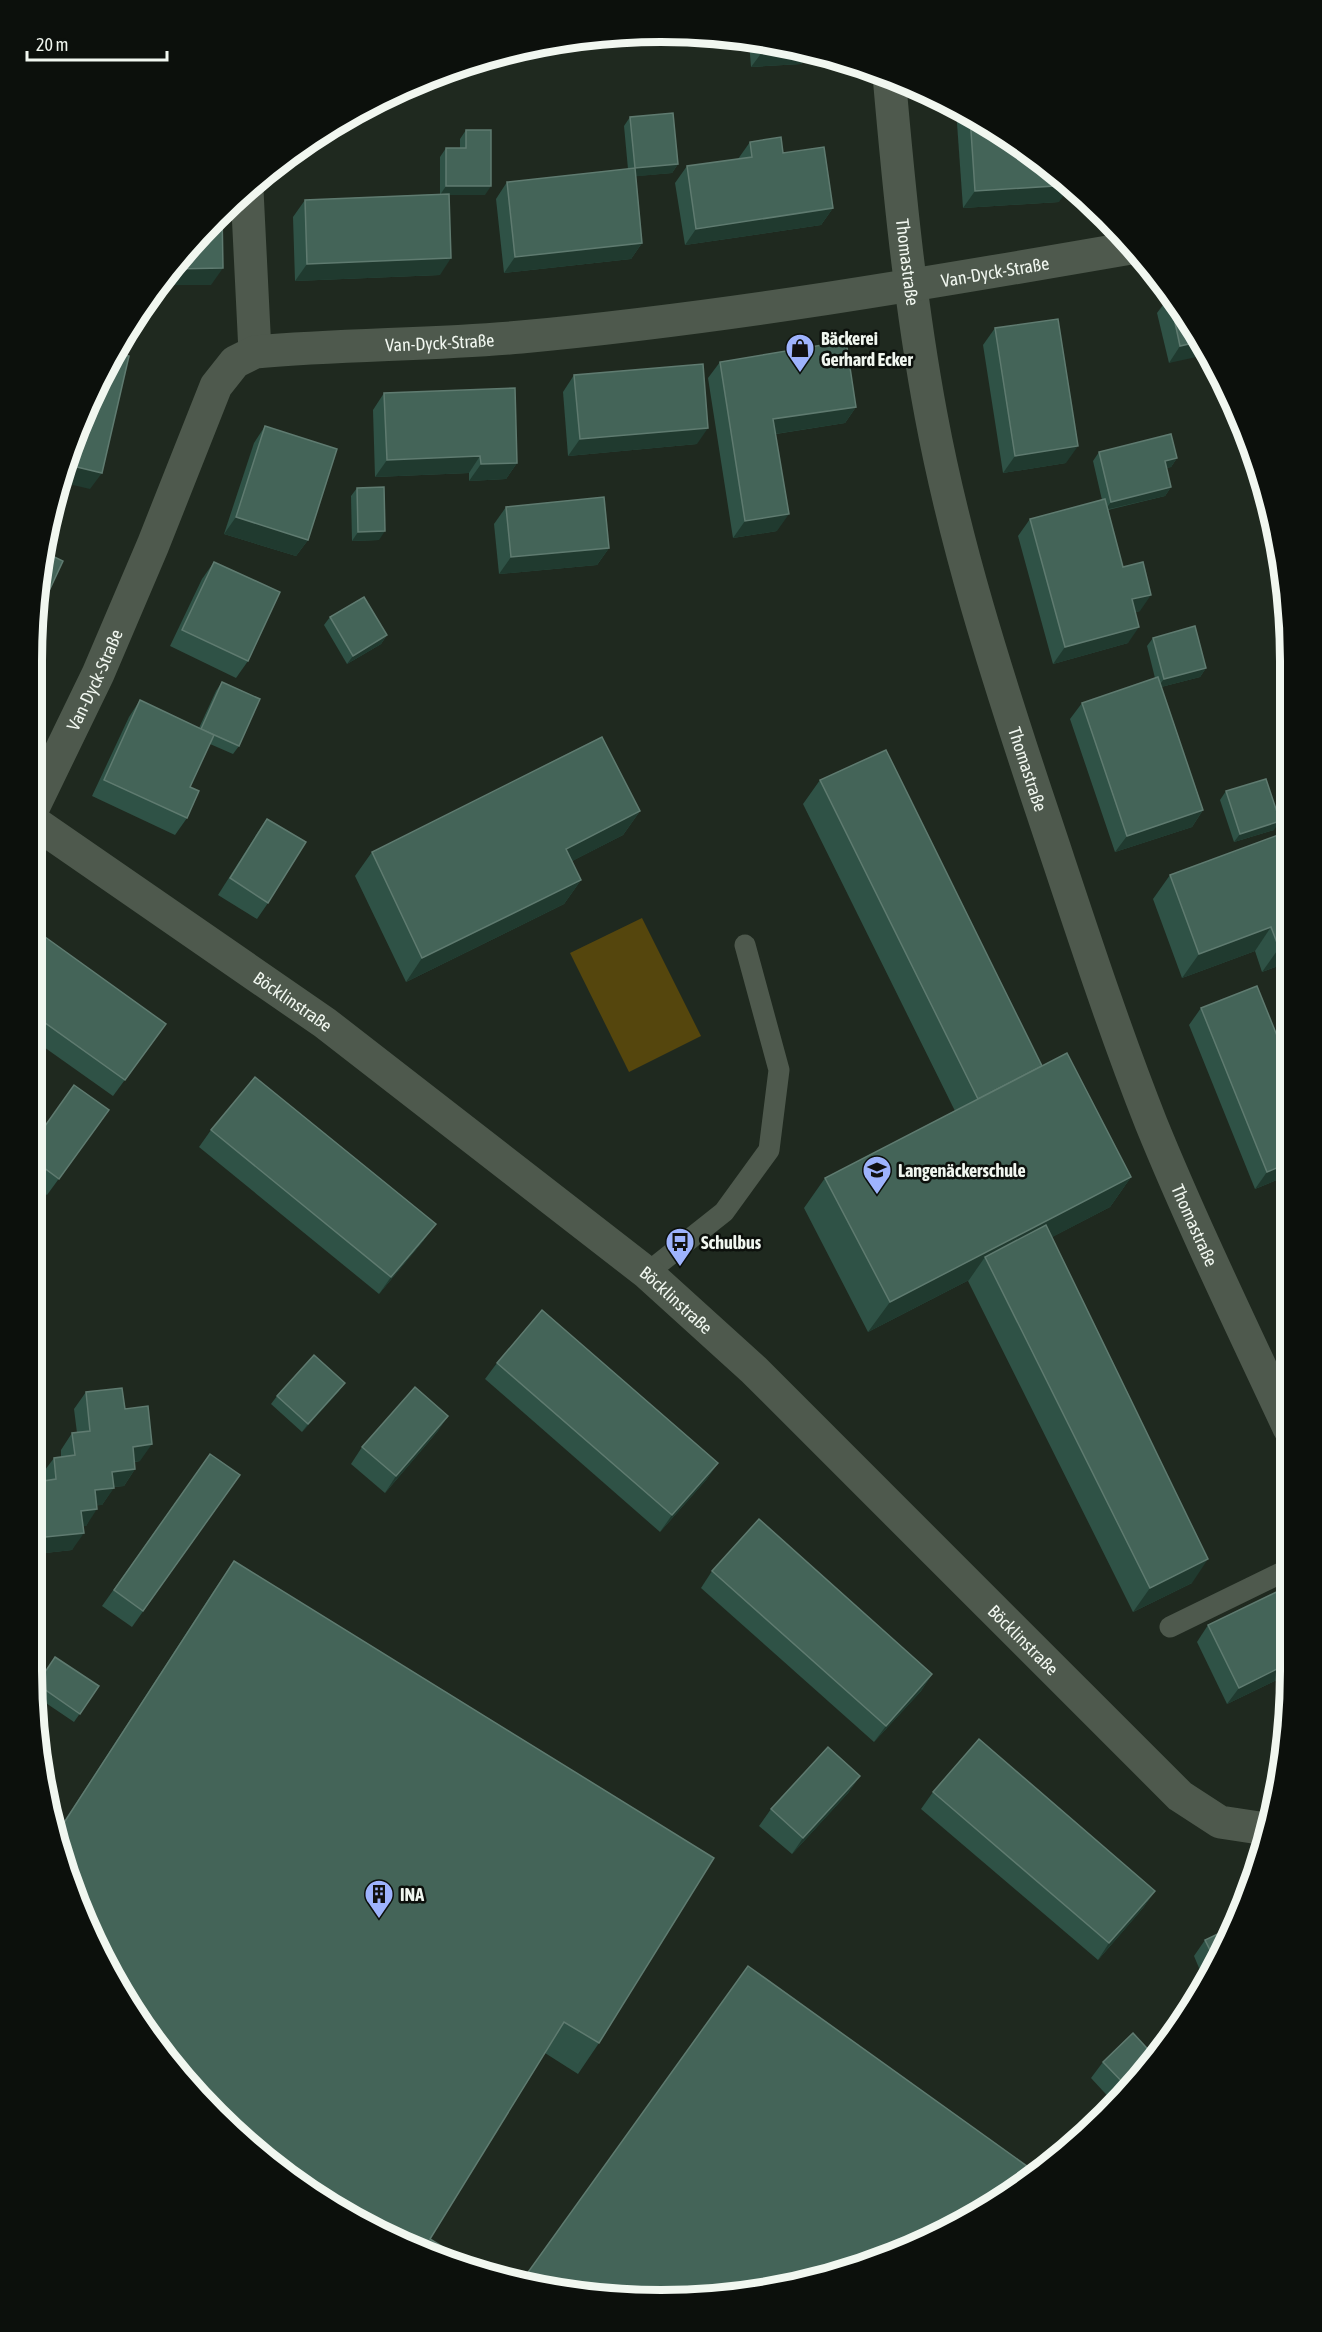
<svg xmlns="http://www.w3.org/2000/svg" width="1322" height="2332" font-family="'Asap Condensed',sans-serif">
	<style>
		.green { fill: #55460d }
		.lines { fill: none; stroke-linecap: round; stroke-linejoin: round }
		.service { stroke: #4e594d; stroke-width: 21 }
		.minor { stroke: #4e594d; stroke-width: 33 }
		.wall { fill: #2f5246 }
		.shaded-wall { fill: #203a2f }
		.building { fill: #446458; stroke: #5f7b70; stroke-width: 1.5 }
		.labels { text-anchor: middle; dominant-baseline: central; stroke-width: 5; stroke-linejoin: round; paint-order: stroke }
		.street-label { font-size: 18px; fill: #f1f7f0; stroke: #0c100c }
		.poi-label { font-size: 18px; font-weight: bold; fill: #f1f7f0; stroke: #0c100c; text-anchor: start }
		.rim { fill: none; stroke: #f1f7f0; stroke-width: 8 }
	</style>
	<rect width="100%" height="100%" fill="#1f291f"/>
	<polygon class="green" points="642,918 701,1036 629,1072 570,953"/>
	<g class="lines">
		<g class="service">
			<polyline points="647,1273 724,1212 769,1150 779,1070 745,945"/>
			<polyline points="1170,1627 1289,1569"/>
		</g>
		<g class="minor">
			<path id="s1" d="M889,75C899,189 910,303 931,415C955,544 995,669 1036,793C1073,903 1108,1014 1151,1123C1193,1226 1242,1327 1289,1428"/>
			<polyline points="247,190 255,352"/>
			<path id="s2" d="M34,806L98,674L153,545L216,386L235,362L255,352C343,344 433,345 521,337C726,318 929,283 1131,248"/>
			<path id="s3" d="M34,822L325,1023L647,1273L754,1370L1180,1796L1220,1822L1266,1829"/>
		</g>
	</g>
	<g class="wall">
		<polygon points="720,37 783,44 810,52 801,64 751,67 749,41 720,43"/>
		<polygon points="956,109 1010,137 1059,202 963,208"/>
		<polygon points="630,117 678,164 672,173 636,176 642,243 631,259 504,273 496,199 507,182 628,169 624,126"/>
		<polygon points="466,130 485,195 449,195 440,275 295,281 293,217 305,200 440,194 440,157 446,148 460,148 460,139"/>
		<polygon points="750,142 783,153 833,208 821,225 685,245 675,183 687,166 738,159"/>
		<polygon points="1169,297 1206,346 1169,363 1157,313"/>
		<polygon points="995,328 1066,463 1003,473 983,345"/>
		<polygon points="720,362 856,407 845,423 776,434 777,531 733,538 708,378"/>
		<polygon points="574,375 697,444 568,456 563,392"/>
		<polygon points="384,393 517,463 506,479 469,481 469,473 375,477 373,410"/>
		<polygon points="265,426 308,540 296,556 224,534 254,443"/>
		<polygon points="1099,452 1177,458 1171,467 1166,468 1171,487 1165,496 1108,510 1123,567 1140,611 1136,612 1128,643 1053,664 1018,536 1030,519 1102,500 1093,461"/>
		<polygon points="357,488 379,540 352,541 351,496"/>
		<polygon points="506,507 609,548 597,565 499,574 494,524"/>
		<polygon points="214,562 248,661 236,678 170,646 202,579"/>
		<polygon points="330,617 387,635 381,644 347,664 324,625"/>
		<polygon points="1153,638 1206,668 1200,677 1161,687 1203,810 1192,827 1115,852 1070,719 1082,703 1155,678 1147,646"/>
		<polygon points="222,682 239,746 233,754 210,744 190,787 187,818 175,835 92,796 129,717 140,700 199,728 216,691"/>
		<polygon points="820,780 1042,1066 1131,1177 1110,1207 1052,1237 1192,1583 1133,1612 968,1281 969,1280 868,1332 804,1208 825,1178 955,1111 803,804"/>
		<polygon points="1226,791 1274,830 1234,842 1220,800"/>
		<polygon points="640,811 623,835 572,861 581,880 564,904 406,982 355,876 372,852"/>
		<polygon points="267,819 268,903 257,919 218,895 256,835"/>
		<polygon points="1289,831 1289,962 1262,972 1255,951 1182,978 1153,899 1170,875"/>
		<polygon points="34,929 166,1024 113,1096 34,1040"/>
		<polygon points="1201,1008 1284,1053 1289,1050 1289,1175 1255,1189 1189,1025"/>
		<polygon points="109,1110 47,1195 35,1186 35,1140"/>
		<polygon points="211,1130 424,1240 379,1294 199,1147"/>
		<polygon points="497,1363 718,1463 706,1480 660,1532 485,1379"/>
		<polygon points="339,1391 302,1432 271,1404 277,1396"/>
		<polygon points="86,1392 125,1409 140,1461 135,1462 135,1469 124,1486 114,1487 102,1505 97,1505 86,1526 83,1526 72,1550 36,1554 36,1483 37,1482 43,1481 42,1474 54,1458 61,1457 61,1450 72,1433 77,1433 74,1409"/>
		<polygon points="448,1416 437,1432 385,1493 351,1464 362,1447"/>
		<polygon points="210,1454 240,1475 132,1627 102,1606"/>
		<polygon points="234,1561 599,2043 578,2074 545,2053 430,2239 383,2236 65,1873 56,1834 213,1592"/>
		<polygon points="712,1571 932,1674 921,1691 874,1742 701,1588"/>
		<polygon points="1289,1586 1289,1674 1227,1704 1197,1642 1208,1625"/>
		<polygon points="37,1683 99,1686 74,1722 37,1697"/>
		<polygon points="860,1776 848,1793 792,1854 759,1826 771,1809"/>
		<polygon points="933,1792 1155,1891 1143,1908 1098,1960 921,1809"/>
		<polygon points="1230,1928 1204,1980 1194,1956 1205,1940"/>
		<polygon points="1103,2062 1134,2086 1115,2104 1091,2078"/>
		<polygon points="526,2275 661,2300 521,2282"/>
	</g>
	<g class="shaded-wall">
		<polygon points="724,38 749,40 720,43"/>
		<polygon points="799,48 810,52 801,64 751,67 763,51"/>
		<polygon points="678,164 672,173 629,177 635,168"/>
		<polygon points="1069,185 1070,186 1059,202 963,208 975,191"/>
		<polygon points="446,186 491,186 485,195 440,195"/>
		<polygon points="833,208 821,225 685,245 696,229"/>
		<polygon points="642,243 631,259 504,273 515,257"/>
		<polygon points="451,258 440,275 295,281 307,264"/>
		<polygon points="223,268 211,285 159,285 173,269"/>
		<polygon points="1202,341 1206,346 1210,354 1169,363 1180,346"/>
		<polygon points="856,407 845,423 762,436 773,419"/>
		<polygon points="708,428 697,444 568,456 580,439"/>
		<polygon points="1078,446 1066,463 1003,473 1015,456"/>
		<polygon points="480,456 469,473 375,477 387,460"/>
		<polygon points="1177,458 1171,467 1158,470 1165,461"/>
		<polygon points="517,463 506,479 469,481 481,464"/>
		<polygon points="64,464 102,473 90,489 60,482"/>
		<polygon points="1171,487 1165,496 1105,510 1111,502"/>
		<polygon points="789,514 777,531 733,538 745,521"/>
		<polygon points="236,517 308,540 296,556 224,534"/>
		<polygon points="385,531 379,540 352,541 358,532"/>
		<polygon points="609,548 597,565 499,574 511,557"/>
		<polygon points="1151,595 1140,611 1120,616 1132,599"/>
		<polygon points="1139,627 1128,643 1053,664 1065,647"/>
		<polygon points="387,635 381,644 347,664 353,656"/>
		<polygon points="1206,668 1200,677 1157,688 1164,679"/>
		<polygon points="1203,810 1192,827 1115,852 1127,836"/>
		<polygon points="640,811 623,835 549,873 566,849"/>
		<polygon points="1280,821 1274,830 1234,842 1240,834"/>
		<polygon points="581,880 564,904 406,982 422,958"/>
		<polygon points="1271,927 1255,951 1182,978 1199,954"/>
		<polygon points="1289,944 1289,962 1262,972 1279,948"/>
		<polygon points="1289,1163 1289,1175 1255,1189 1267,1172"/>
		<polygon points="1131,1177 1110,1207 991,1269 985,1257 969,1280 868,1332 890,1302"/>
		<polygon points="436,1224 424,1240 379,1294 391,1277"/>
		<polygon points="345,1383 339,1391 302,1432 308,1424"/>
		<polygon points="448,1416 437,1432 385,1493 396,1476"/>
		<polygon points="152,1444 140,1461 121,1463 133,1447"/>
		<polygon points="718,1463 706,1480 660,1532 672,1515"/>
		<polygon points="135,1469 124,1486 100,1488 112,1472"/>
		<polygon points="114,1488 102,1505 84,1507 95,1490"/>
		<polygon points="97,1509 86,1526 69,1528 81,1511"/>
		<polygon points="84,1533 72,1550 36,1554 36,1538"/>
		<polygon points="1208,1559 1192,1583 1133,1612 1150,1588"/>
		<polygon points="1289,1663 1289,1674 1227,1704 1239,1688"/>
		<polygon points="932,1674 921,1691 874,1742 886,1726"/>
		<polygon points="860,1776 848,1793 792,1854 803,1838"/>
		<polygon points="1155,1891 1143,1908 1098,1960 1109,1943"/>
	</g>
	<g class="building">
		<polygon points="762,41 783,44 799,48 763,51"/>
		<polygon points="673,113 678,164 635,168 630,117"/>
		<polygon points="970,116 1010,137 1069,185 975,191"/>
		<polygon points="466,130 491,130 491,186 446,186 446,148 466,148"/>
		<polygon points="781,137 783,153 824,147 833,208 696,229 687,166 752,157 750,142"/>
		<polygon points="635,168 642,243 515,257 507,182"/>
		<polygon points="449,194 451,258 307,264 305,200"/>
		<polygon points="222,211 223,268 173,269 216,216"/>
		<polygon points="1170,299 1202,341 1180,346"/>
		<polygon points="1058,319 1078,446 1015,456 995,328"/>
		<polygon points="846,341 856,407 773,419 789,514 745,521 720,362"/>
		<polygon points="117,353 129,356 102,473 64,464 65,458"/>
		<polygon points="703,364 708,428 580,439 574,375"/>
		<polygon points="515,388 517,463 481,464 480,456 387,460 384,393"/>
		<polygon points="265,426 337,449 308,540 236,517"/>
		<polygon points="1171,434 1177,458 1165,461 1171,487 1111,502 1099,452"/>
		<polygon points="384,487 385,531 358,532 357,488"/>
		<polygon points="604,497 609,548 511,557 506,507"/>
		<polygon points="1105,499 1123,567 1143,562 1151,595 1132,599 1139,627 1065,647 1030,519"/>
		<polygon points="46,553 63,561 33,625 33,619"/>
		<polygon points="214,562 280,592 248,661 182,630"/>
		<polygon points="364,597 387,635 353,656 330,617"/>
		<polygon points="1195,626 1206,668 1164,679 1153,638"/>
		<polygon points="1158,677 1203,810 1127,836 1082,703"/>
		<polygon points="222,682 260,699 239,746 201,729"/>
		<polygon points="140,700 214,735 190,787 199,791 187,818 104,780"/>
		<polygon points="602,737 640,811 566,849 581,880 422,958 372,852"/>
		<polygon points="886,750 1042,1066 978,1099 820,780"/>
		<polygon points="1266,779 1280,821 1240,834 1226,791"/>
		<polygon points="267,819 306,842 268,903 230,878"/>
		<polygon points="1289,831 1289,944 1279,948 1271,927 1199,954 1170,875"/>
		<polygon points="34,929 166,1024 125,1080 34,1015"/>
		<polygon points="1257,986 1284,1053 1289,1050 1289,1163 1267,1172 1201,1008"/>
		<polygon points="1067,1053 1131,1177 890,1302 825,1178"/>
		<polygon points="255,1077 436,1224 391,1277 211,1130"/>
		<polygon points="74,1085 109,1110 59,1179 35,1161 35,1140"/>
		<polygon points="1046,1225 1208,1559 1150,1588 985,1257"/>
		<polygon points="542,1310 718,1463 672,1515 497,1363"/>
		<polygon points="314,1355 345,1383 308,1424 277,1396"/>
		<polygon points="415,1387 448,1416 396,1476 362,1447"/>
		<polygon points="122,1388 125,1409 148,1406 152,1444 133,1447 135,1469 112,1472 114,1488 95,1490 97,1509 81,1511 84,1533 36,1538 36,1500 39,1500 37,1482 56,1479 54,1458 75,1455 72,1433 90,1431 86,1392"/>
		<polygon points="210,1454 240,1475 143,1611 114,1590"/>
		<polygon points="759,1519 932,1674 886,1726 712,1571"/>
		<polygon points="234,1561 714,1858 599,2043 564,2022 430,2239 464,2260 461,2265 383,2236 311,2194 216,2116 161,2054 97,1950 65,1873 56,1835"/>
		<polygon points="1289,1586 1289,1663 1239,1688 1208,1625"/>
		<polygon points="55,1657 99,1686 80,1714 37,1684"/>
		<polygon points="979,1739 1155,1891 1109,1943 933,1792"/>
		<polygon points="828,1747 860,1776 803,1838 771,1809"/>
		<polygon points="1230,1928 1215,1960 1205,1940"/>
		<polygon points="748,1966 1038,2174 975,2216 864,2267 783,2288 661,2300 539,2284 526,2275"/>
		<polygon points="1133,2033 1156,2058 1134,2086 1130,2090 1103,2062"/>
	</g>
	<defs>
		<g id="shop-pin" transform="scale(1.5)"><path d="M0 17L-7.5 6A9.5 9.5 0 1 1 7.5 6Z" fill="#9eb3fd" stroke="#0c100c"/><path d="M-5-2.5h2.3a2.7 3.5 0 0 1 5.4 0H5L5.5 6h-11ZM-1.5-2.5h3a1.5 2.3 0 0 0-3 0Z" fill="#111"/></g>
		<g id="school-pin" transform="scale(1.5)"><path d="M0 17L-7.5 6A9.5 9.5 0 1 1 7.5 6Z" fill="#9eb3fd" stroke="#0c100c"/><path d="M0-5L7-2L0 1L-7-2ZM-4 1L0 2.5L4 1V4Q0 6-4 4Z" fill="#111"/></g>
		<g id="bus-pin" transform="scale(1.5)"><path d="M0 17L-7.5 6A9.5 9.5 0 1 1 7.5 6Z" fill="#9eb3fd" stroke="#0c100c"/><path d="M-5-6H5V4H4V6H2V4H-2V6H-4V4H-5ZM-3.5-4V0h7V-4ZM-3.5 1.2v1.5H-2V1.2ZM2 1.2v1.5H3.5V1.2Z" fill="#111"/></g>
		<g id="building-pin" transform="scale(1.5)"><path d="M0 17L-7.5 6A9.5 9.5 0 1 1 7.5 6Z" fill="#9eb3fd" stroke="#0c100c"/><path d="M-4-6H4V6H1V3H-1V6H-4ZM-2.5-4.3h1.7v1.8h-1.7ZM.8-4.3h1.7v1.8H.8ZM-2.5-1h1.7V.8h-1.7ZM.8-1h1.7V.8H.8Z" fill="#111"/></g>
	</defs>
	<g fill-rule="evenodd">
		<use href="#shop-pin" x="800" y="348"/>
		<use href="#school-pin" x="877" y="1170"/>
		<use href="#bus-pin" x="680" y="1242"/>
		<use href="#building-pin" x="379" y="1894"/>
	</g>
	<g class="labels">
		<g class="street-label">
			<text stroke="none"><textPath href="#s1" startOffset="188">Thomastraße</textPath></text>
			<text stroke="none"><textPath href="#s2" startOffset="1256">Van-Dyck-Straße</textPath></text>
			<text stroke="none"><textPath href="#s2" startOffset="696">Van-Dyck-Straße</textPath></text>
			<text stroke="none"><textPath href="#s2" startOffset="140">Van-Dyck-Straße</textPath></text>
			<text stroke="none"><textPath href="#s1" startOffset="710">Thomastraße</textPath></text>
			<text stroke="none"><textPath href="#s3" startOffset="315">Böcklinstraße</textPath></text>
			<text stroke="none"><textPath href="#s1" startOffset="1196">Thomastraße</textPath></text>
			<text stroke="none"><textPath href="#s3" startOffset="801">Böcklinstraße</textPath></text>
			<text stroke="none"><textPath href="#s3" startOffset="1287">Böcklinstraße</textPath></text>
		</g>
		<g class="poi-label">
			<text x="821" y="338">Bäckerei<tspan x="821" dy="21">Gerhard Ecker</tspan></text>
			<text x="898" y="1170">Langenäckerschule</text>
			<text x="701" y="1242">Schulbus</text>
			<text x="400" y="1894">INA</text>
		</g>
	</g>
	<path d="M0 0H1322V2332H0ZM661 42H661A619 619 0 0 1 1280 661V1671A619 619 0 0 1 661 2290H661A619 619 0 0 1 42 1671V661A619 619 0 0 1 661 42Z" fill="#0c100c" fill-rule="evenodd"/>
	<path class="rim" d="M661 42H661A619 619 0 0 1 1280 661V1671A619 619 0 0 1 661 2290H661A619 619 0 0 1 42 1671V661A619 619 0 0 1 661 42Z"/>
	<path d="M27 51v9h140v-9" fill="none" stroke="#f1f7f0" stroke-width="3"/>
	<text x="36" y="51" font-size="18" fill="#f1f7f0" stroke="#0c100c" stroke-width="4.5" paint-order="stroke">20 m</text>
</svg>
